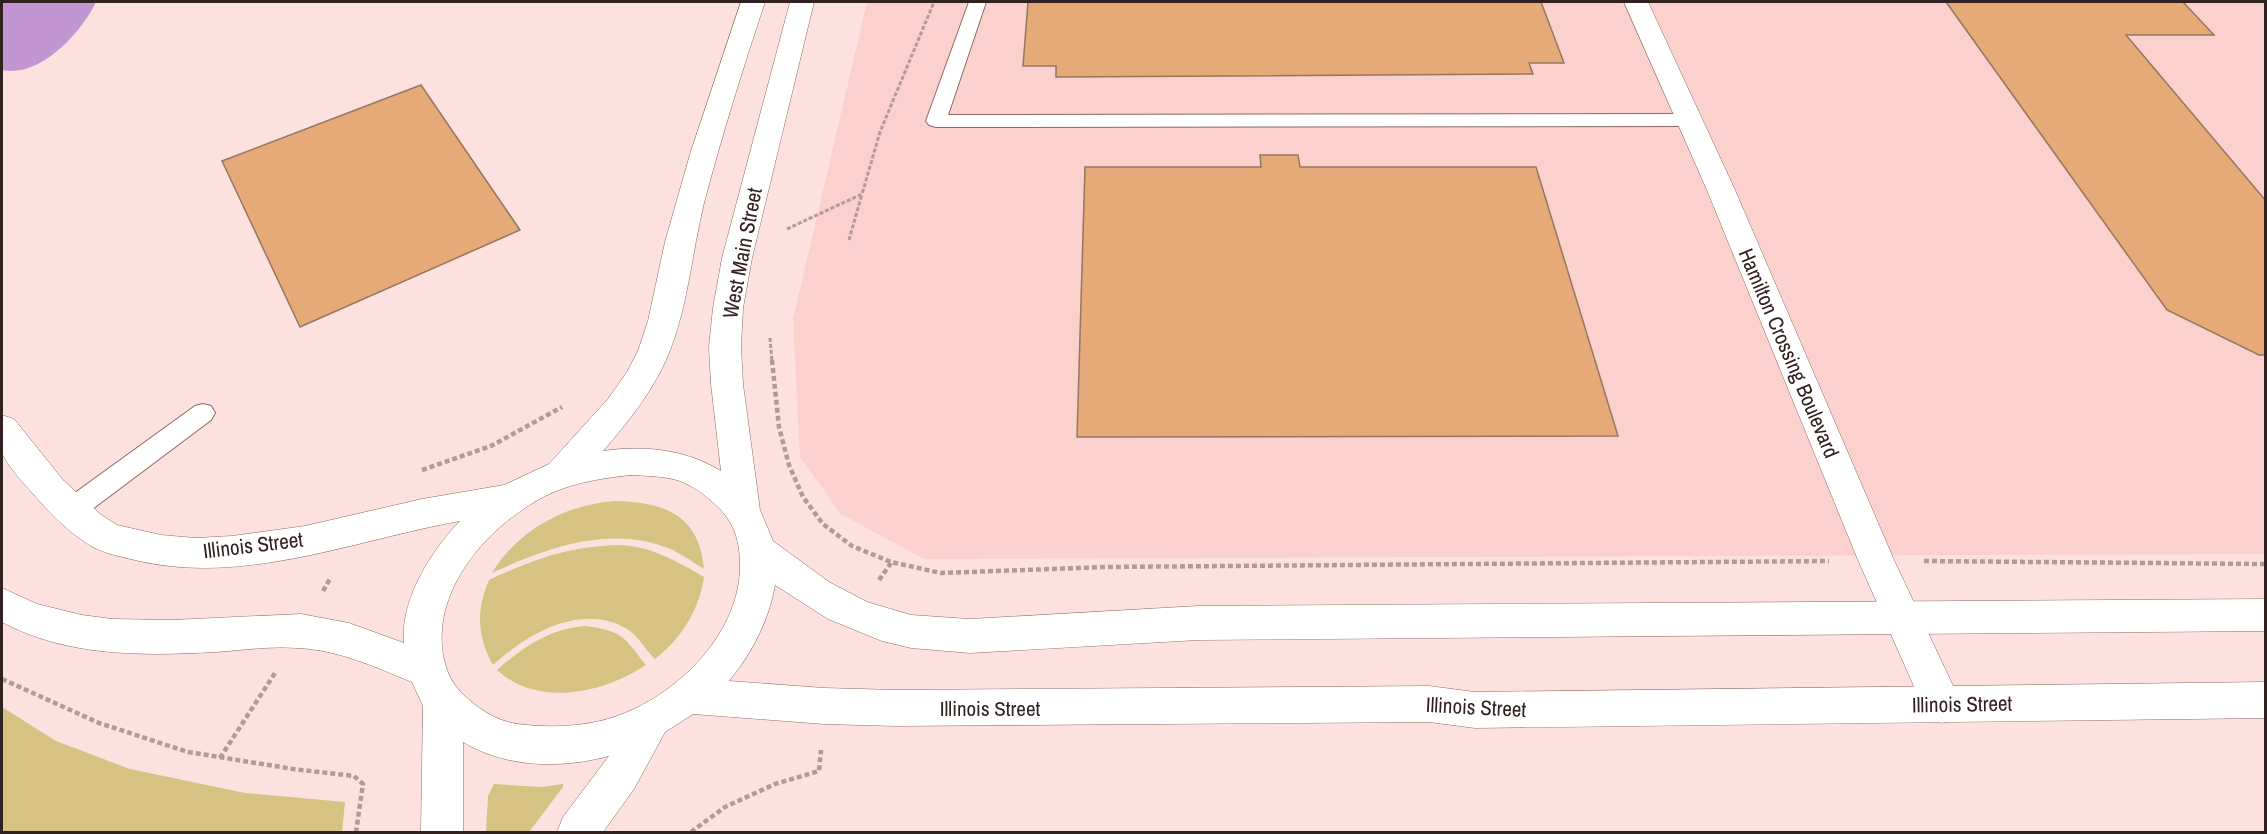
<svg xmlns="http://www.w3.org/2000/svg" width="2267" height="834" font-family="'Archivo Narrow',sans-serif">
	<style>
		.built { fill: #fad1cd }
		.green { fill: #d6c283 }
		.water { fill: #c296d1 }
		.building { fill: #e6a978; stroke: #947761; stroke-width: 1.5 }
		.lines { fill: none; stroke-linecap: round; stroke-linejoin: round }
		.service-casing { stroke: #8d6864; stroke-width: 2 }
		.minor-casing { stroke: #8d6864; stroke-width: 1 }
		.tertiary-casing { stroke: #8d6864; stroke-width: 1 }
		.path-far1 { stroke: #b19a98; stroke-width: 3; stroke-dasharray: 4 2; stroke-linecap: butt }
		.path { stroke: #b19a98; stroke-width: 4.5; stroke-dasharray: 5 3; stroke-linecap: butt }
		.service { fill: #fff; fill-rule: evenodd }
		.minor { fill: #fff; fill-rule: evenodd }
		.tertiary { fill: #fff; fill-rule: evenodd }
		.labels { text-anchor: middle; dominant-baseline: central; stroke-width: 4.5; stroke-linejoin: round; paint-order: stroke }
		.street-label { font-size: 21px; fill: #312120; stroke: #fff }
	</style>
	<rect width="100%" height="100%" fill="#fce1df"/>
	<polygon class="built" points="867,2 2265,2 2265,554 924,559 841,514 800,457 793,319"/>
	<g class="green">
		<path d="M614,501C664,502 699,514 704,569C692,562 681,553 668,548C609,525 546,548 492,573C518,530 565,505 614,501Z"/>
		<path d="M620,545C653,547 676,561 704,577C699,610 682,638 655,659C645,650 639,636 627,629C581,602 527,634 493,665C477,637 476,610 489,580C534,559 570,546 620,545Z"/>
		<path d="M586,626C624,631 624,638 646,665C604,693 538,708 497,670C523,647 551,628 586,626Z"/>
		<polygon points="2,707 56,741 130,769 245,793 345,802 342,832 2,832"/>
		<polygon points="494,784 541,787 563,784 563,787 529,832 486,832 488,796"/>
	</g>
	<path class="water" d="M2,2H96C81,33 40,78 2,70Z"/>
	<g class="building">
		<polygon points="1028,2 1541,2 1564,63 1529,63 1533,74 1056,77 1056,66 1023,66"/>
		<polygon points="1946,2 2183,2 2214,35 2126,35 2266,201 2266,355 2259,355 2167,310"/>
		<polygon points="421,85 520,230 300,327 222,161"/>
		<polygon points="1260,155 1298,155 1300,167 1536,167 1618,436 1077,437 1085,167 1261,167"/>
	</g>
	<g class="lines">
		<g class="service-casing">
			<g id="service">
				<polygon points="969,2 986,2 948,115 1689,114 1696,116 1699,120 1696,124 1689,126 936,127 929,125 926,121"/>
				<polygon points="203,404 211,406 215,413 211,420 79,519 70,522 61,519 57,511 61,503 195,406"/>
			</g>
		</g>
		<g class="minor-casing">
			<polygon id="minor" points="1624,2 1648,2 1735,190 1894,560 1962,705 1956,718 1942,723 1928,718 1858,560 1707,190"/>
		</g>
		<g class="tertiary-casing">
			<path id="tertiary" d="M741,2H765C743,68 722,135 704,203C692,252 688,306 669,353C654,390 629,421 603,451C643,445 685,449 721,471L711,384L709,347L713,308L722,258L790,2H814L752,258L743,308L741,347L743,384L760,510L773,541L829,582L867,602L911,615L970,619L1198,606L2266,599V631L1198,640L970,653L911,648L882,641L828,619L775,585C769,620 752,653 729,681L824,688L896,690L1429,686L1475,692L2266,682V718L1475,728L1429,722L896,726L824,724L693,714L665,732L634,789L603,832H557L563,817L609,756C561,769 506,768 463,742V832H421L423,706L412,682C375,667 339,650 298,648C271,646 243,650 216,652C144,656 67,657 2,622V588L37,604L82,615L112,619L172,620L301,614L349,623L404,643C400,600 431,551 460,521C355,540 246,585 139,561C123,557 105,554 91,546C73,535 57,520 43,505C31,491 11,471 3,455C0,446 2,426 2,415L14,419L63,480L100,514L117,525L161,535L196,538L232,536L305,526L422,499L504,485L549,464L608,399L627,372L638,351L648,321L665,242L691,151ZM631,475C647,476 665,476 680,481C696,487 710,499 721,510C735,525 740,543 740,564C741,631 681,692 620,715C591,726 557,728 526,725C501,723 485,714 466,697C452,684 447,674 443,655C433,594 479,537 528,506C559,485 594,479 631,475Z"/>
		</g>
		<g class="path-far1">
			<polyline points="787,229 862,194 880,132 934,2"/>
			<polyline points="849,240 862,194"/>
			<polyline points="770,338 772,362"/>
		</g>
		<g class="path">
			<polyline points="772,360 779,427 789,465 803,497 823,524 852,546 891,562 941,573 1107,567 1829,561"/>
			<polyline points="422,470 491,446 562,407"/>
			<polyline points="1924,561 2266,564"/>
			<polyline points="879,580 891,563"/>
			<polyline points="323,591 331,577"/>
			<polyline points="2,679 99,723 188,752 293,769 354,776 363,784 356,832"/>
			<polyline points="220,758 275,673"/>
			<polyline points="691,832 725,807 775,784 819,771 821,750"/>
		</g>
		<use href="#service" class="service"/>
		<use href="#minor" class="minor"/>
		<use href="#tertiary" class="tertiary"/>
	</g>
	<g class="labels">
		<g class="street-label">
			<text transform="translate(742 253) rotate(-79)">West Main Street</text>
			<text transform="translate(1789 353) rotate(67)">Hamilton Crossing Boulevard</text>
			<text transform="translate(253 545) rotate(-7)">Illinois Street</text>
			<text transform="translate(1962 704) rotate(-1)">Illinois Street</text>
			<text transform="translate(1476 707) rotate(3)">Illinois Street</text>
			<text x="990" y="708">Illinois Street</text>
		</g>
	</g>
	<rect width="2267" height="834" fill="none" stroke="#312120" stroke-width="6"/>
</svg>
